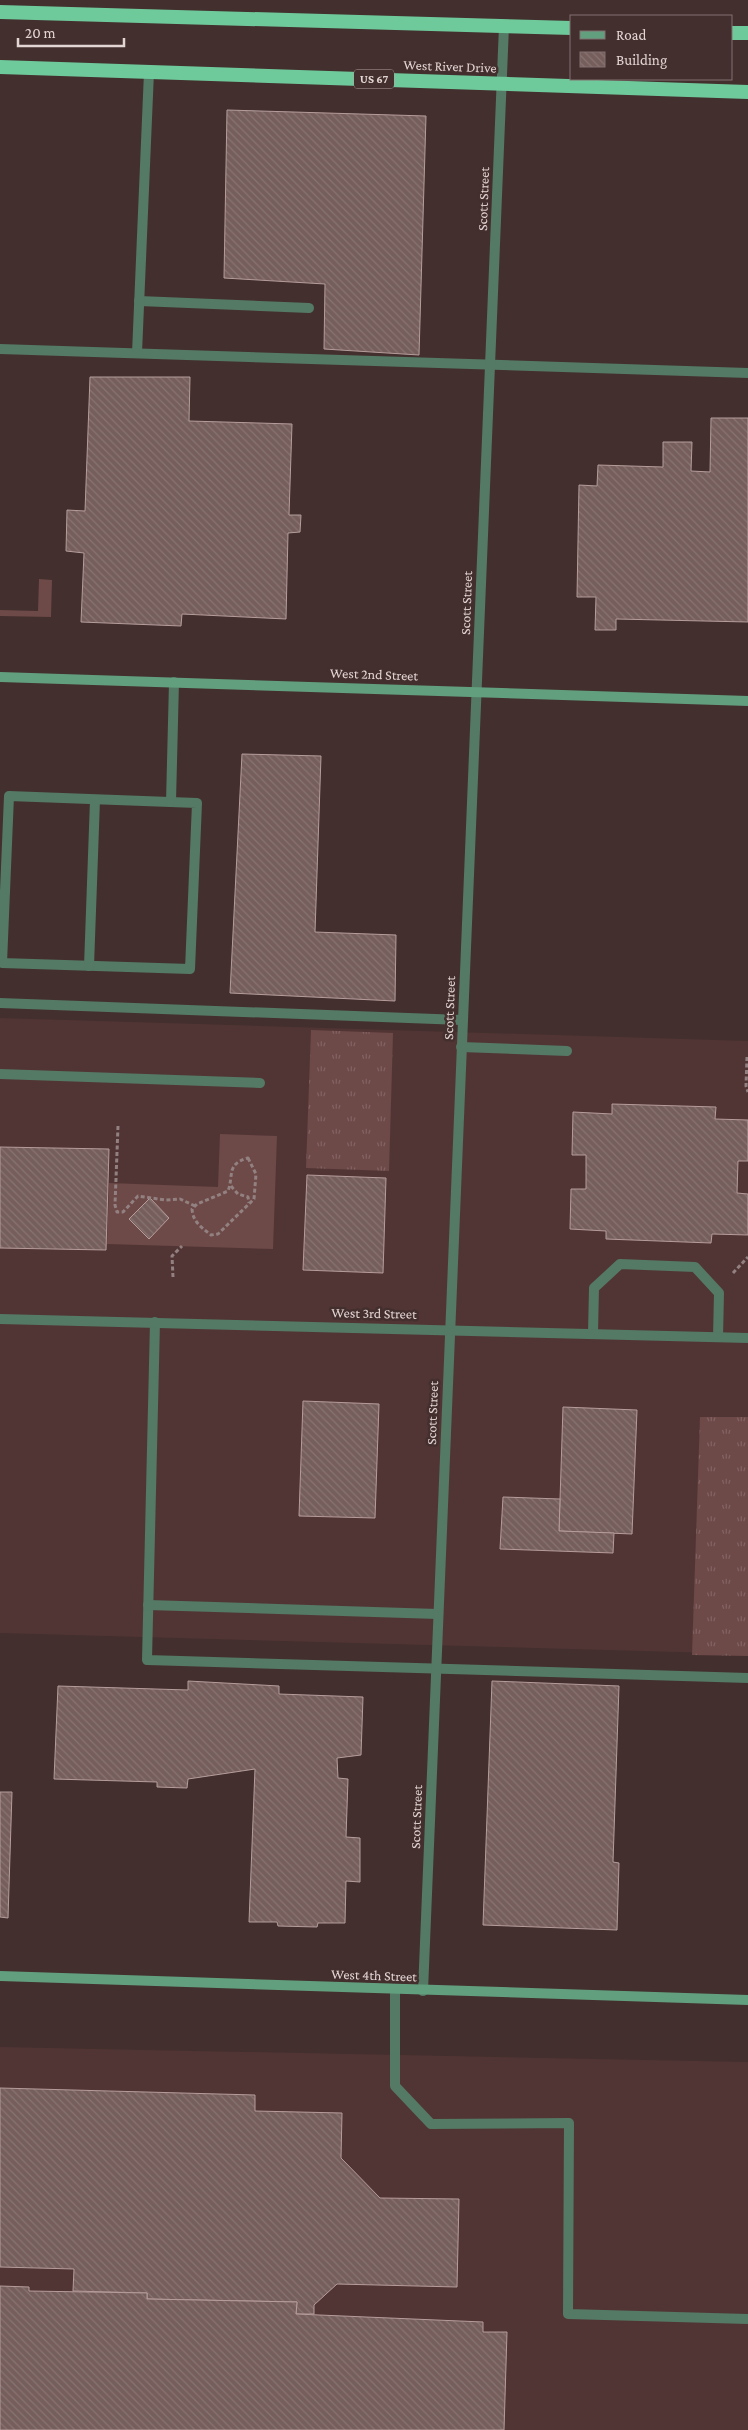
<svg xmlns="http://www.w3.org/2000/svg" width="748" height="2430" font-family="'Crimson Pro',serif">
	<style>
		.built { fill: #513534 }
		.grass { fill: url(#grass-tufts) }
		.garden { fill: #6d4948 }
		.building { fill: url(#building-back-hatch); stroke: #b69d9c }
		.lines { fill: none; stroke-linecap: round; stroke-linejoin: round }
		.path { stroke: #928180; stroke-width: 3; stroke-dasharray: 4 2.5; stroke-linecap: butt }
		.service { stroke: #547965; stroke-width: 10 }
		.minor { stroke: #547965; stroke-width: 10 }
		.tertiary { stroke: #547965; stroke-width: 10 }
		.secondary { stroke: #629f7e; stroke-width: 10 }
		.trunk { stroke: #6fca9b; stroke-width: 14 }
		.labels { text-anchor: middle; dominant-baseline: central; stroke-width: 5; stroke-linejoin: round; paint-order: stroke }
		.shield { fill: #432f2e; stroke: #b3a3a2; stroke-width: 1 }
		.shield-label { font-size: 12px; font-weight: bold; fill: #e3d5d4 }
		.street-label { font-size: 14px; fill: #e3d5d4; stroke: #432f2e }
	</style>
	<defs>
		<pattern id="grass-tufts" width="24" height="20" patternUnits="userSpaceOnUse" patternTransform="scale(1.25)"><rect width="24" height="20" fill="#6d4948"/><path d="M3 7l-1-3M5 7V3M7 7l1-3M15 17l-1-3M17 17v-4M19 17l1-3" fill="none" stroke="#826262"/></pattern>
		<pattern id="building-back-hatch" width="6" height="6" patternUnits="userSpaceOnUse" patternTransform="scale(1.25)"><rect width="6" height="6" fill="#755e5c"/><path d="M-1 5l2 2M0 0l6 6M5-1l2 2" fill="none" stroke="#887472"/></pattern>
	</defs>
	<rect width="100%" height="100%" fill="#432f2e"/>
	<g class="built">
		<polygon points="0,1018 748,1041 748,1654 0,1633"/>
		<polygon points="0,2047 748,2062 748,2430 0,2430"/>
	</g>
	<g class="grass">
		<polygon points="311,1030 393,1033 389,1171 306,1168"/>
		<polygon points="700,1417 748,1417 748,1656 692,1655"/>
	</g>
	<g class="garden">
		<polygon points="39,579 52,580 51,617 0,616 0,610 38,611"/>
		<polygon points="220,1134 277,1136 273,1249 107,1244 109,1183 218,1187"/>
	</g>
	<g class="building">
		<polygon points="227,110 426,116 419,355 324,349 325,284 224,278"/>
		<polygon points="90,377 190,377 189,421 292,424 289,515 301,515 300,532 288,533 286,619 182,614 181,626 81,622 84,553 66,551 67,510 85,511"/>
		<polygon points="711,418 748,418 748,622 616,619 616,630 595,630 596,597 577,597 579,485 597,486 598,465 663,467 663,442 692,442 691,471 710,472"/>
		<polygon points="242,754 321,756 315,932 396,935 395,1001 230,993"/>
		<polygon points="612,1104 716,1107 715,1119 748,1120 748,1161 738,1161 737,1193 748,1194 748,1235 712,1234 711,1243 606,1239 606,1231 570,1229 571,1189 586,1189 586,1155 572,1155 573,1112 612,1114"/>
		<polygon points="0,1147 109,1149 106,1250 0,1248"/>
		<polygon points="307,1175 386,1178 383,1273 303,1270"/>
		<polygon points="150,1198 169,1218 149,1239 129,1219"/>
		<polygon points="303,1401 379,1404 375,1518 299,1516"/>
		<polygon points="563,1407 637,1410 632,1534 559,1531"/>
		<polygon points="503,1497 560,1499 559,1531 614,1533 613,1553 500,1549"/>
		<polygon points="188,1681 279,1686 279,1694 363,1697 361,1755 337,1758 338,1778 348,1779 346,1837 360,1838 360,1882 346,1881 345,1923 318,1923 317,1927 278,1926 277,1922 249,1922 255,1769 188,1779 187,1788 157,1787 157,1782 54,1779 58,1686 188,1690"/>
		<polygon points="492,1681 619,1686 613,1862 619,1863 617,1930 483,1925"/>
		<polygon points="0,1792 12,1792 8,1918 0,1917"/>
		<polygon points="0,2088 255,2095 255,2111 342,2113 341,2158 380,2198 459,2199 457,2287 337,2284 314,2305 314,2314 296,2314 297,2302 147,2299 147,2293 73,2291 74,2269 0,2267"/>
		<polygon points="0,2286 29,2287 29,2291 147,2293 147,2299 297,2302 296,2314 483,2322 483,2332 507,2332 504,2430 0,2430"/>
	</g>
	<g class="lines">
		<g class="path">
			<polyline points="747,1057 746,1086 748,1092"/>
			<polyline points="118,1126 115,1205 117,1212 123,1212 138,1196 165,1200 180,1199 195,1206"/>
			<path d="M248,1158L256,1174L254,1199L218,1234L211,1235C201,1227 193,1222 192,1209L197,1204L228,1191C234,1175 226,1164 248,1158Z"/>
			<polyline points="231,1186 238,1194 248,1197 249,1203"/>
			<polyline points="733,1273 748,1257"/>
			<polyline points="173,1277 172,1256 182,1246"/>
		</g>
		<g class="service">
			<polyline points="139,301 309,308"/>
			<polyline points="0,349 748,373"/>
			<polyline points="137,353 149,72"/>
			<polygon points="9,796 197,803 190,969 2,963"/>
			<polyline points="171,802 174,682"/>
			<polyline points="89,966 95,800"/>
			<polyline points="0,1003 462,1020"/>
			<polyline points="461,1047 567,1051"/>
			<polyline points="0,1074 260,1083"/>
			<polyline points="155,1322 147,1660 748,1678"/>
			<polyline points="593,1333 594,1288 620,1264 695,1267 719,1293 718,1337"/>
			<polyline points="148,1605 438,1614"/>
			<polyline points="395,1990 395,2086 431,2124 569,2123 568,2314 748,2319"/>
		</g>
		<polyline class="minor" points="423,1991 504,26"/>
		<polyline class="tertiary" points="0,1319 748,1338"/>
		<g class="secondary">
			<polyline points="0,677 748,701"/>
			<polyline points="0,1976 748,2000"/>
		</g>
		<g class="trunk">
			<polyline points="0,12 572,28"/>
			<polyline points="732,33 748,33"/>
			<polyline points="0,67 748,92"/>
		</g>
	</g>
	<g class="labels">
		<rect class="shield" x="354" y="69.5" width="40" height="19" rx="4"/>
		<g class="shield-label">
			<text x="374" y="79">US 67</text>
		</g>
		<g class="street-label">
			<text transform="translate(450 66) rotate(2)">West River Drive</text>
			<text transform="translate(483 199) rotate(-88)">Scott Street</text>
			<text transform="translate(466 603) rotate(-88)">Scott Street</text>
			<text transform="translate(374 674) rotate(2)">West 2nd Street</text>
			<text transform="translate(449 1008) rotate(-88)">Scott Street</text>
			<text transform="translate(374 1313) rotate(1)">West 3rd Street</text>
			<text transform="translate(432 1413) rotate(-88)">Scott Street</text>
			<text transform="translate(416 1817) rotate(-88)">Scott Street</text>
			<text transform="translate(374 1975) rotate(2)">West 4th Street</text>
		</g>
	</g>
	<rect x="570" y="15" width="162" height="65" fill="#432f2e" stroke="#837170"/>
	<rect x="580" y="31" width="25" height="8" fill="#629f7e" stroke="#837170"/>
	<text x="616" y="40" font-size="15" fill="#e3d5d4">Road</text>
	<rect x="580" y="52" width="25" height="15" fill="url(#building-back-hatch)" stroke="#837170"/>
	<text x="616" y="65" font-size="15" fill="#e3d5d4">Building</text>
	<path d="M18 38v8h106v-8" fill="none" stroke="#e3d5d4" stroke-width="2.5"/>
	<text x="25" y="38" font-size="15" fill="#e3d5d4" stroke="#432f2e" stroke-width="4" paint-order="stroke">20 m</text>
</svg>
